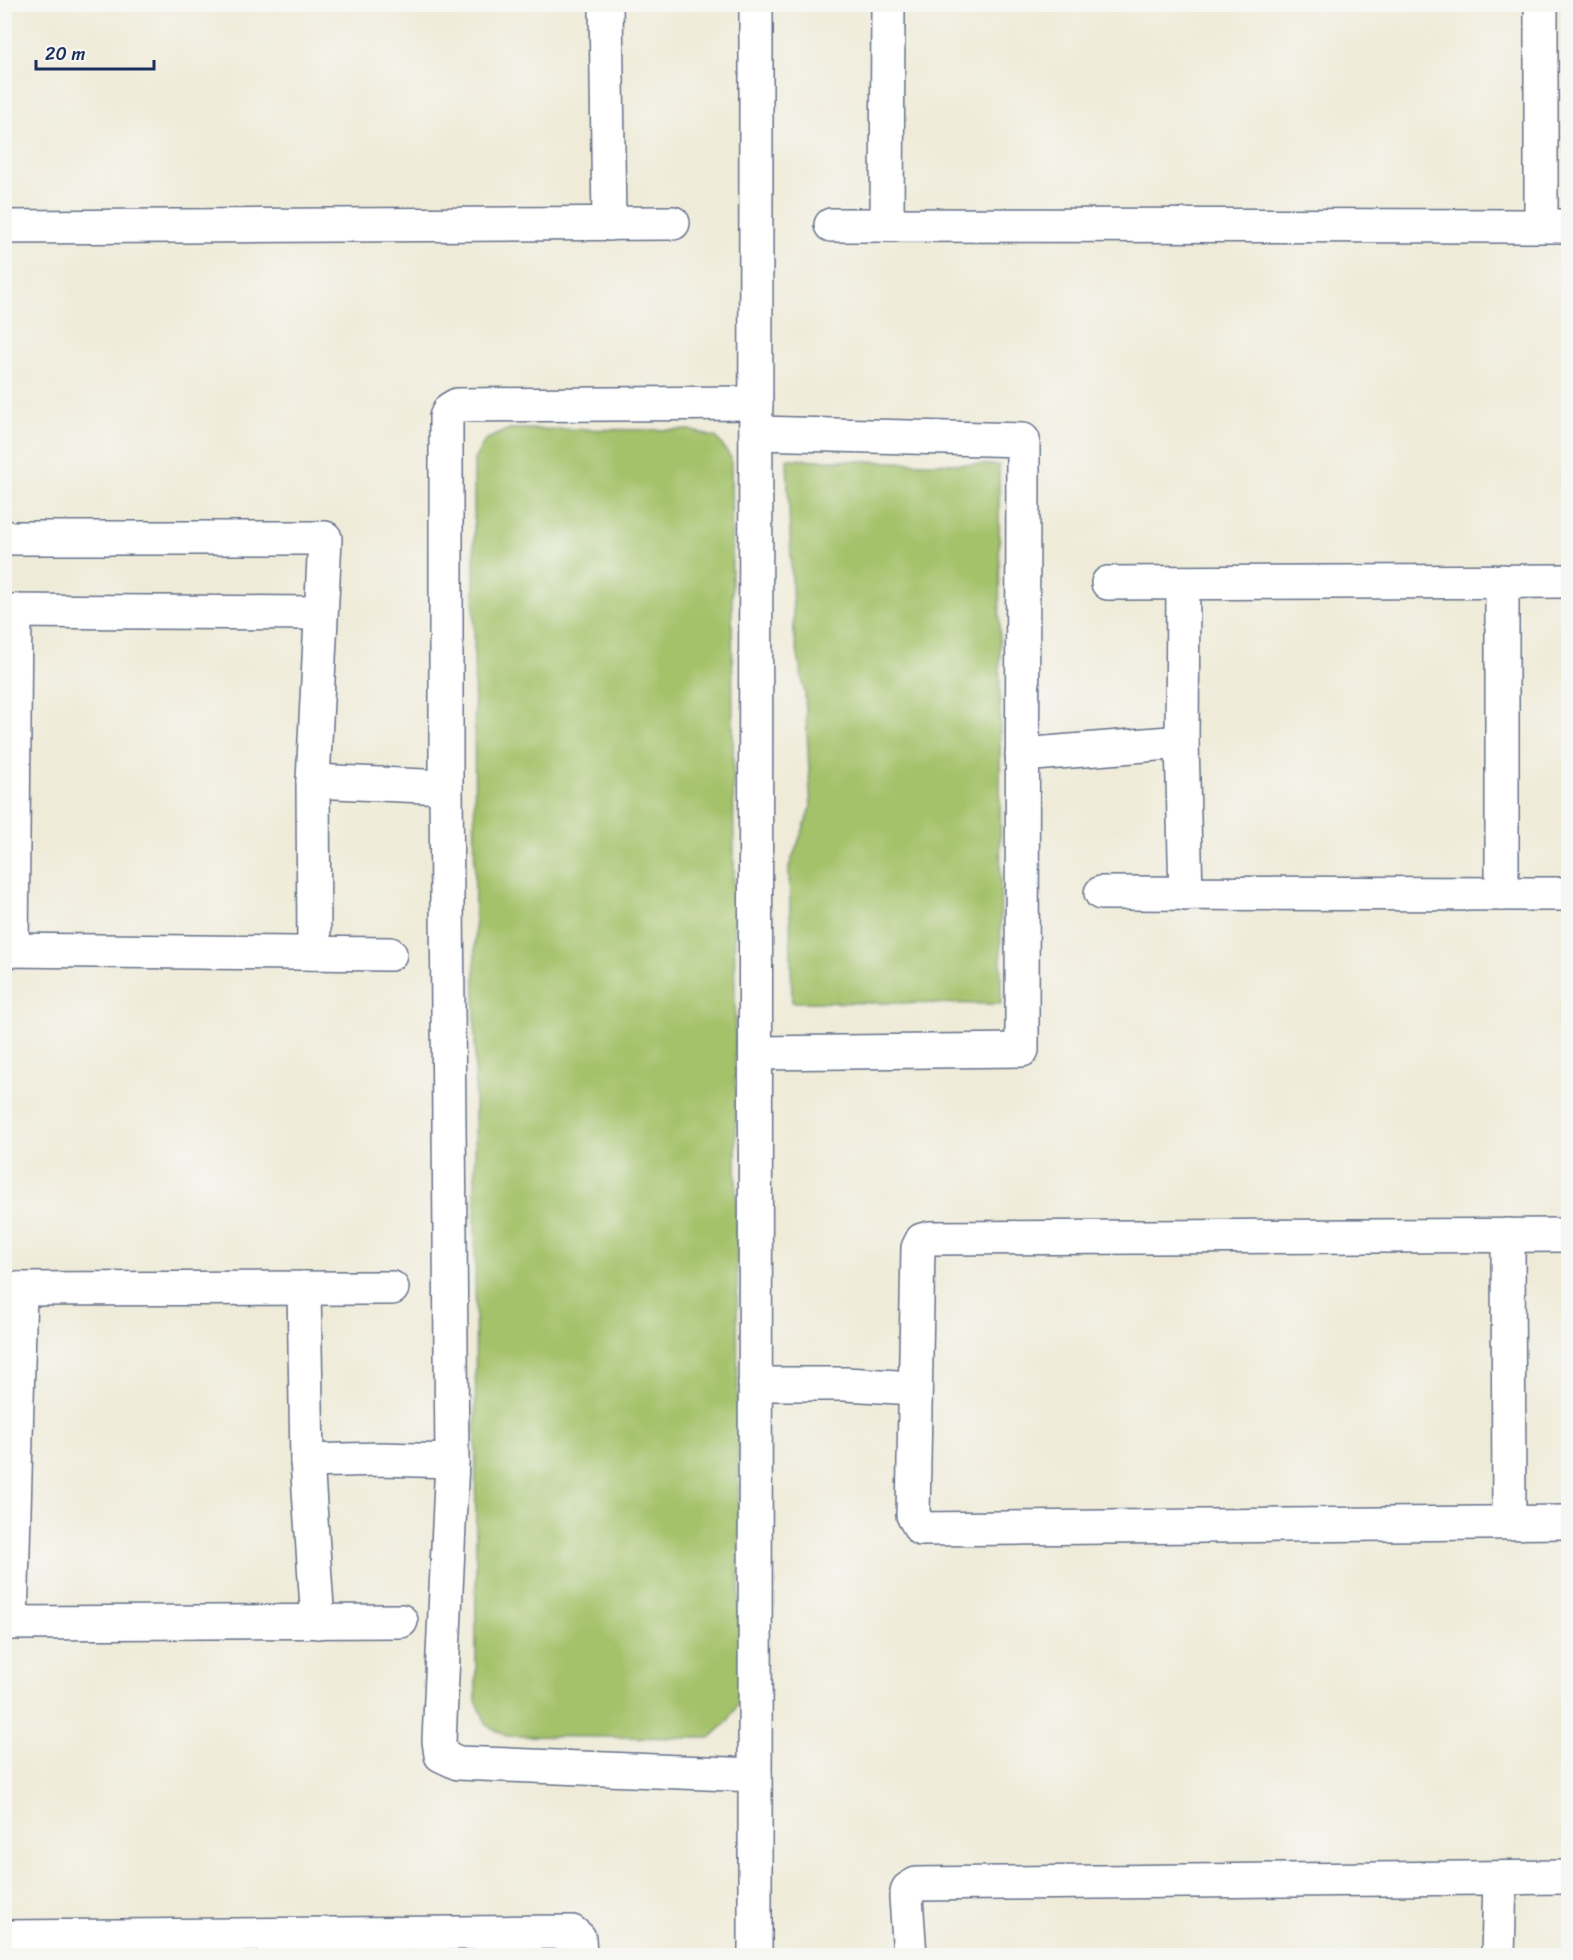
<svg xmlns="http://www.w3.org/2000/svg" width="1573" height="1960" font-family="Sriracha,sans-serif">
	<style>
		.green { fill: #a4c26a; stroke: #607864; stroke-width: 1.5 }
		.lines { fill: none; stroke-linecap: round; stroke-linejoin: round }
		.minor-casing { stroke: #657189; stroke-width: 36 }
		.minor { stroke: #fff; stroke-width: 33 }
	</style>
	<rect width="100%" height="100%" fill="#f6f6f2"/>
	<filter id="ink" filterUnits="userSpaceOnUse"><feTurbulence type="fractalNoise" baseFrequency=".0167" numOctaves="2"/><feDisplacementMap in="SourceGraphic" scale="12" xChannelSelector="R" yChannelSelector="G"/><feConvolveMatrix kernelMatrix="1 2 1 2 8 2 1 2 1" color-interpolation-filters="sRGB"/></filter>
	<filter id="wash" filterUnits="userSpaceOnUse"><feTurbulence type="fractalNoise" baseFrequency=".008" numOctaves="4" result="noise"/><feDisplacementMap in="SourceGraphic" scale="24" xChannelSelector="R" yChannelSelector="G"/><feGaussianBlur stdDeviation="1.35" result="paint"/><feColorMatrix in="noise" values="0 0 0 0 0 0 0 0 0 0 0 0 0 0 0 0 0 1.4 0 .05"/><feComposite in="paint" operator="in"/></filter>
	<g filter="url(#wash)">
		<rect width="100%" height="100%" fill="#efebd8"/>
		<g class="green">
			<polygon points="509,429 690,430 717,438 731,458 740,1700 728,1721 710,1738 506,1736 487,1725 476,1700 474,460 485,440"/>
			<polygon points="787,459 999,465 1001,1004 792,1002 789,867 811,808 805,694 794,634"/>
		</g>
	</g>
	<g filter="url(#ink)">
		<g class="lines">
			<g class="minor-casing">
				<g id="minor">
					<polyline points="606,4 609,224"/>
					<polyline points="1541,4 1541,225"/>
					<polyline points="831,225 1568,226"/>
					<polyline points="887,225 888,4"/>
					<polyline points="4,227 673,223"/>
					<polyline points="4,538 325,538 313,781 314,953"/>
					<polyline points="1502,581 1502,894"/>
					<polyline points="1108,583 1568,581"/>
					<polyline points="1183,583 1182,742 1186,894"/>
					<polyline points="4,611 320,613"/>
					<polyline points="1022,755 1182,742"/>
					<polyline points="313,781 446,787"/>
					<polyline points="1101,893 1568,894"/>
					<polyline points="4,950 390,954"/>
					<polyline points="12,950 15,611"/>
					<polyline points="756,1053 1022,1050 1023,440 757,433"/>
					<polyline points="1508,1235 1509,1523"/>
					<polyline points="1568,1235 930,1238 922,1240 918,1248 913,1515 921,1529 1568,1522"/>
					<polyline points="304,1288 307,1461 318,1622"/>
					<polyline points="4,1289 392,1288"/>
					<polyline points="755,1384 845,1384 915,1388"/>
					<polyline points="307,1461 381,1459 452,1461"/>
					<polyline points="4,1623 401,1621"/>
					<polyline points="11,1623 20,1289"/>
					<polyline points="755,1775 458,1763 441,1755 439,1741 452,1461 446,787 446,417 450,409 457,405 756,403"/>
					<polyline points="4,1937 572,1932 579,1938 580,1956"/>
					<polyline points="755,1956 756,4"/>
					<polyline points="910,1956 906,1897 908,1889 916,1884 1568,1877"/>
					<polyline points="1498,1956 1500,1878"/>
				</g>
			</g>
			<use href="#minor" class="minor"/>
		</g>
	</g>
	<rect width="1573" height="1960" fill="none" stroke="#f6f6f2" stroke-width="24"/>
	<path d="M36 60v9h118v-9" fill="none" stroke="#1b2f5e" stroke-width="3"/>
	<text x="45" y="60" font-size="18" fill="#1b2f5e" stroke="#f6f6f2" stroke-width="4.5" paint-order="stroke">20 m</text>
</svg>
